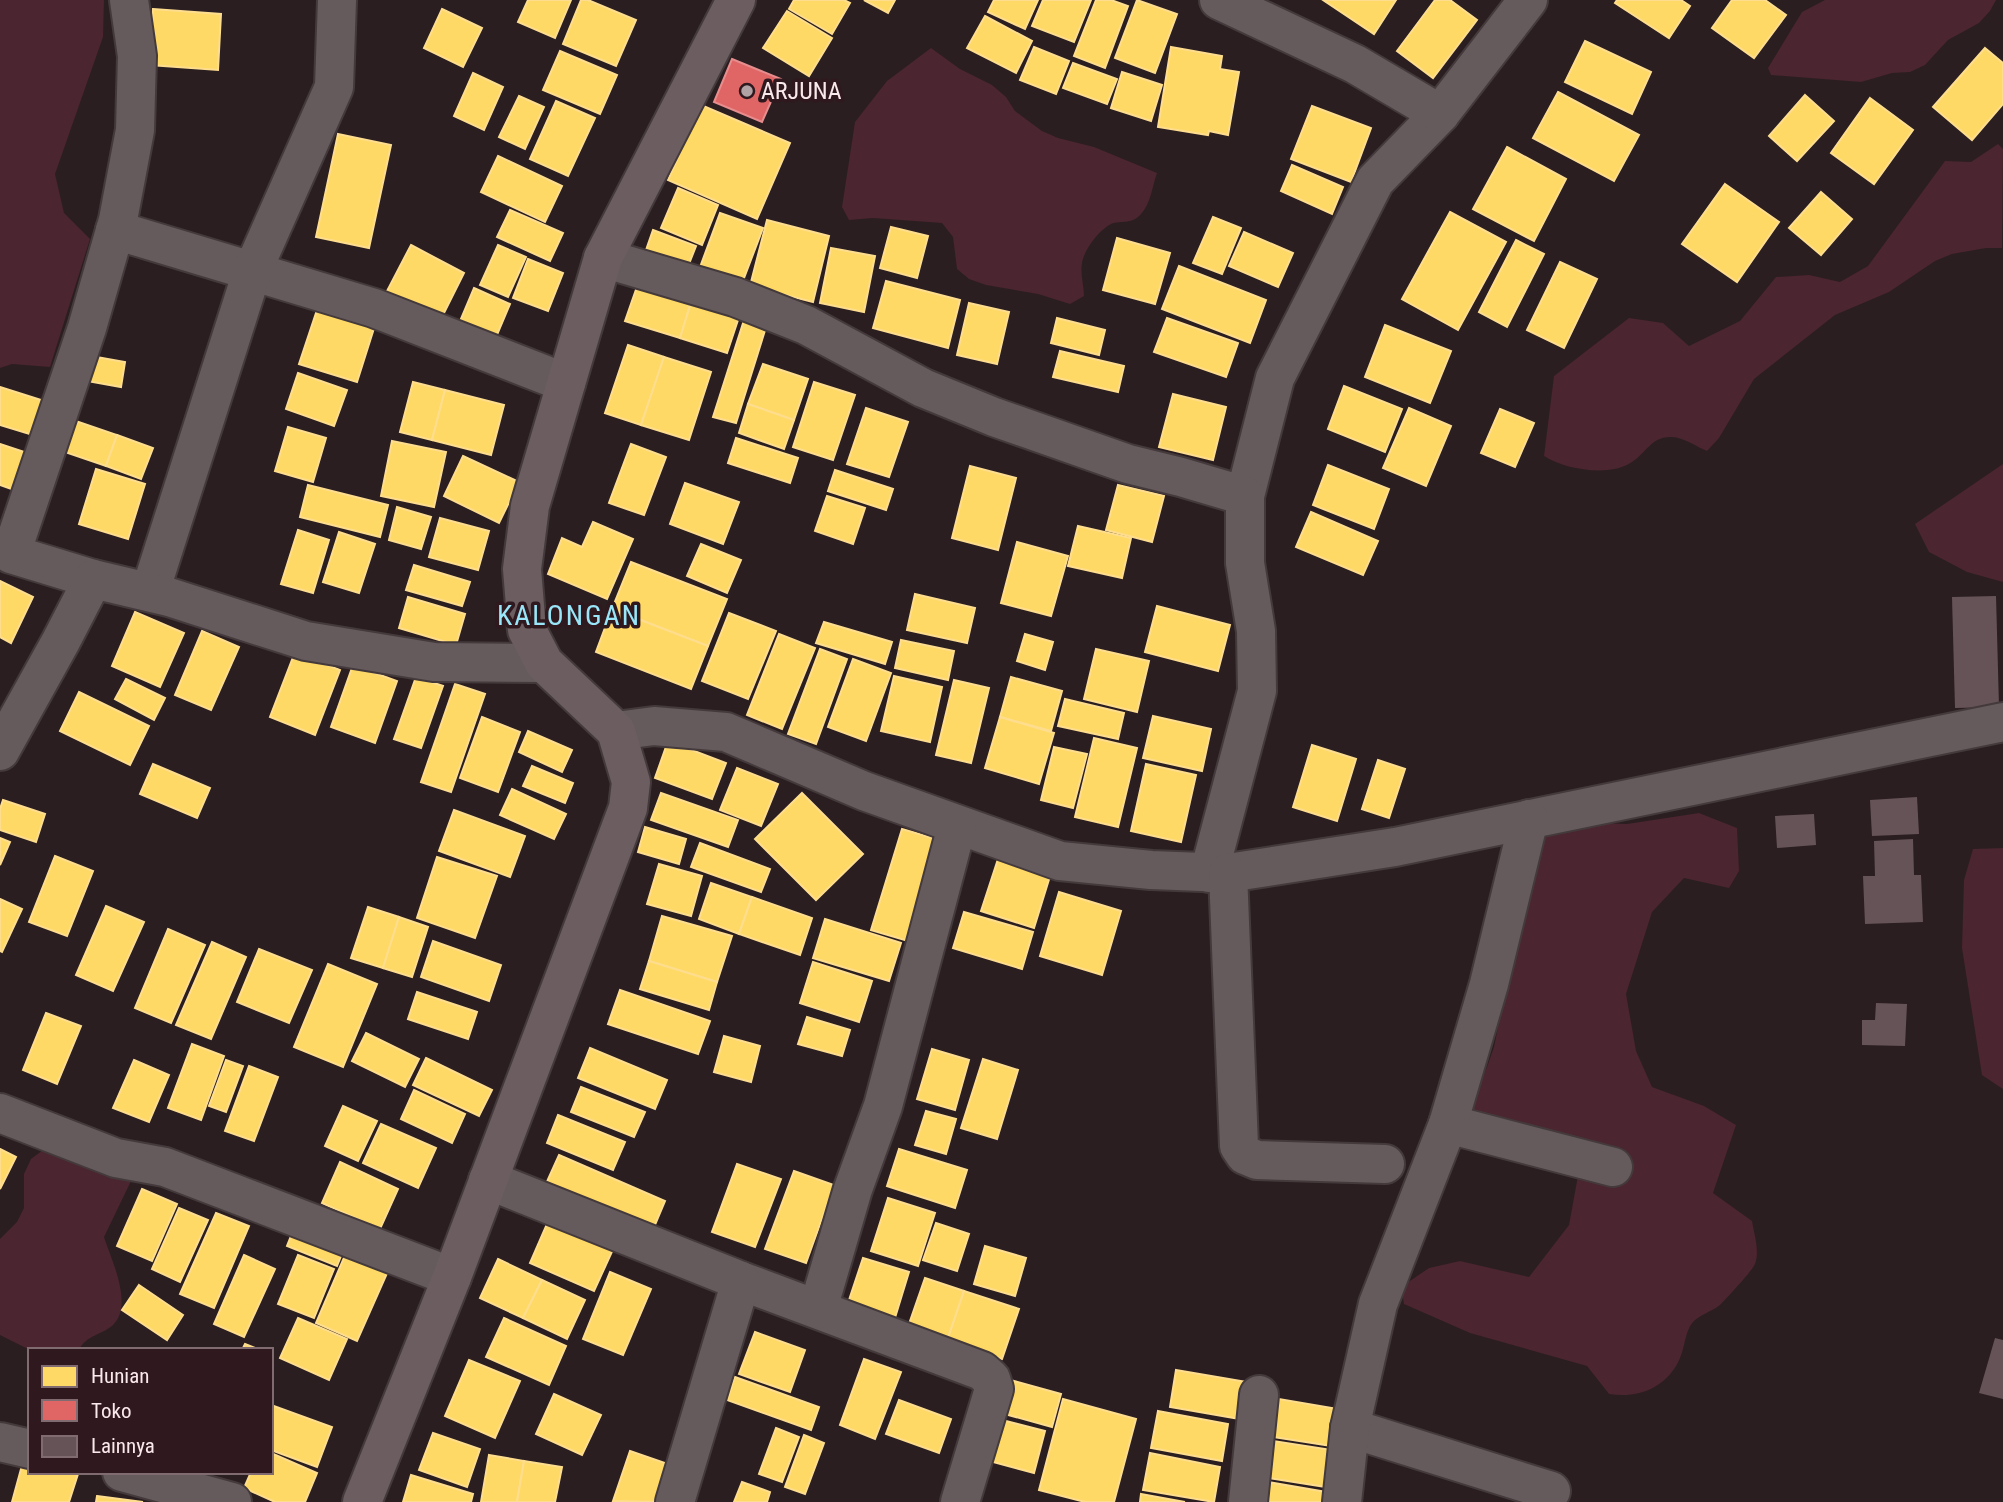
<svg xmlns="http://www.w3.org/2000/svg" width="2003" height="1502" font-family="'Roboto Condensed',sans-serif">
	<style>
		.green { fill: #4b252f }
		.homes { fill: #ffd966; stroke: #fede8e; stroke-width: 2 }
		.shops { fill: #e06666; stroke: #e88d8e; stroke-width: 2 }
		.building { fill: #665357 }
		.lines { fill: none; stroke-linecap: round; stroke-linejoin: round }
		.minor-casing { stroke: #443a3c; stroke-width: 42 }
		.major-casing { stroke: #443a3c; stroke-width: 42 }
		.minor { stroke: #655b5d; stroke-width: 38 }
		.major { stroke: #6b5d60; stroke-width: 38 }
		.poi-dot { fill: #b1a2a5; stroke: #2f191e; stroke-width: 2.5 }
		.labels { text-anchor: middle; dominant-baseline: central; stroke-width: 7; stroke-linejoin: round; paint-order: stroke }
		.poi-label { font-size: 24px; fill: #fae9ec; stroke: #2f191e; text-anchor: start }
		.quarter-label { font-size: 28px; letter-spacing: 2px; fill: #99e6f9; stroke: #2f191e }
	</style>
	<rect width="100%" height="100%" fill="#2a1e21"/>
	<g class="green">
		<polygon points="0,0 104,0 103,37 55,174 64,213 90,239 50,367 12,364 0,368"/>
		<polygon points="1825,0 1996,0 1990,11 1979,23 1948,40 1925,65 1910,72 1892,73 1861,82 1771,75 1768,68 1802,12"/>
		<path d="M931,48L960,69L992,85L1006,97L1015,111L1042,131L1058,138L1094,147L1157,173C1152,187 1151,203 1141,214C1131,225 1122,220 1111,224C1099,230 1084,250 1082,263C1080,273 1084,286 1084,296L1070,304L1038,294L986,285L969,279L957,269L953,237L942,223L873,218L849,220L842,207L855,122L887,81Z"/>
		<path d="M1998,144L2003,149L2002,248H1986L1952,254L1935,261L1889,292L1835,315L1754,379L1719,438L1707,451C1697,447 1683,437 1672,437C1652,436 1647,452 1632,462C1611,477 1565,470 1544,456L1554,376L1629,318L1663,323L1689,346L1740,321L1776,277L1809,275L1840,282L1868,266L1945,161L1971,162Z"/>
		<polygon points="2003,464 2003,582 1967,572 1929,552 1915,524"/>
		<path d="M1699,813L1737,828L1739,871L1729,888L1684,878L1652,912L1626,994L1636,1051L1652,1087L1704,1106L1736,1125L1713,1193L1752,1221C1754,1234 1760,1251 1755,1264C1753,1270 1726,1299 1720,1305C1711,1312 1701,1314 1693,1322C1685,1331 1685,1347 1680,1358C1668,1387 1639,1399 1609,1394L1587,1366L1470,1333L1404,1304L1401,1287L1429,1268L1460,1261L1529,1277L1569,1225L1582,1154L1472,1109L1494,1047L1530,868L1546,821L1627,824Z"/>
		<polygon points="2003,848 2003,1089 1982,1075 1962,948 1964,880 1973,849"/>
		<path d="M47,1147L132,1179L104,1237C111,1259 134,1305 113,1325C102,1335 86,1335 79,1350H30L0,1335V1239L17,1222L24,1208V1174L31,1159Z"/>
	</g>
	<g class="homes">
		<polygon points="528,0 571,0 555,38 518,22"/>
		<polygon points="581,0 588,0 636,20 616,66 563,44"/>
		<polygon points="794,0 844,0 850,3 832,34 789,9"/>
		<polygon points="864,0 895,0 888,13"/>
		<polygon points="994,0 1038,0 1025,29 988,12"/>
		<polygon points="1043,0 1091,0 1074,42 1032,26"/>
		<polygon points="1096,0 1111,0 1128,6 1105,68 1074,56"/>
		<polygon points="1137,0 1177,14 1155,73 1115,58"/>
		<polygon points="1323,0 1396,0 1374,34"/>
		<polygon points="1435,0 1450,0 1477,20 1433,78 1397,51"/>
		<polygon points="1617,0 1681,0 1690,6 1669,38 1615,3"/>
		<polygon points="1732,0 1765,0 1786,15 1754,58 1712,28"/>
		<polygon points="153,9 221,14 218,70 150,65"/>
		<polygon points="442,9 482,28 463,67 424,48"/>
		<polygon points="787,11 832,38 809,76 763,48"/>
		<polygon points="985,16 1032,41 1016,73 967,48"/>
		<polygon points="1585,41 1651,72 1632,114 1565,82"/>
		<polygon points="1034,47 1069,61 1056,94 1020,80"/>
		<polygon points="1171,47 1222,56 1220,69 1239,72 1228,135 1209,131 1208,135 1158,127"/>
		<polygon points="1985,48 2003,63 2003,104 1972,140 1933,107"/>
		<polygon points="560,51 617,75 600,114 543,90"/>
		<polygon points="1073,63 1117,79 1107,104 1063,88"/>
		<polygon points="1122,72 1162,85 1151,121 1111,108"/>
		<polygon points="473,73 503,87 484,130 454,116"/>
		<polygon points="1558,92 1639,135 1614,181 1533,138"/>
		<polygon points="1805,95 1834,121 1797,161 1769,136"/>
		<polygon points="519,96 544,107 525,149 499,137"/>
		<polygon points="1870,98 1913,130 1874,184 1831,153"/>
		<polygon points="556,101 595,118 568,176 530,159"/>
		<polygon points="701,105 790,143 757,219 668,180"/>
		<polygon points="1312,106 1371,128 1351,182 1291,159"/>
		<polygon points="338,134 391,145 369,248 316,237"/>
		<polygon points="1507,147 1566,179 1534,241 1473,209"/>
		<polygon points="498,156 562,186 545,222 481,192"/>
		<polygon points="1292,165 1343,187 1332,214 1281,191"/>
		<polygon points="1725,184 1779,222 1737,282 1682,244"/>
		<polygon points="678,188 718,205 702,245 661,228"/>
		<polygon points="1821,192 1852,219 1821,255 1789,228"/>
		<polygon points="510,210 563,233 550,261 497,237"/>
		<polygon points="1450,212 1506,242 1458,330 1402,299"/>
		<polygon points="720,213 763,228 741,286 699,270"/>
		<polygon points="1213,217 1241,228 1222,274 1193,263"/>
		<polygon points="767,220 829,236 813,302 750,286"/>
		<polygon points="891,227 928,236 917,278 880,268"/>
		<polygon points="653,230 696,246 687,269 645,253"/>
		<polygon points="1244,232 1293,253 1278,287 1229,266"/>
		<polygon points="1117,238 1170,253 1155,304 1103,290"/>
		<polygon points="1516,240 1544,254 1507,327 1479,312"/>
		<polygon points="411,245 464,273 440,321 386,293"/>
		<polygon points="498,245 526,257 508,297 480,285"/>
		<polygon points="831,248 875,256 864,312 820,303"/>
		<polygon points="528,259 563,273 548,311 513,298"/>
		<polygon points="1560,262 1597,279 1564,348 1527,330"/>
		<polygon points="1179,266 1266,300 1250,343 1162,309"/>
		<polygon points="639,281 692,299 680,338 625,321"/>
		<polygon points="886,281 960,300 948,348 873,328"/>
		<polygon points="474,288 510,304 494,342 458,326"/>
		<polygon points="692,299 740,314 727,353 680,338"/>
		<polygon points="969,303 1009,312 997,364 957,355"/>
		<polygon points="319,304 376,322 357,382 299,364"/>
		<polygon points="745,317 767,324 736,423 713,417"/>
		<polygon points="1057,318 1105,330 1099,355 1051,343"/>
		<polygon points="1167,318 1238,343 1226,377 1154,352"/>
		<polygon points="1385,325 1451,351 1430,403 1365,377"/>
		<polygon points="628,345 664,357 641,425 605,413"/>
		<polygon points="1060,351 1124,366 1118,392 1053,377"/>
		<polygon points="91,356 125,362 121,387 87,381"/>
		<polygon points="664,357 711,372 689,440 641,425"/>
		<polygon points="763,364 808,379 794,420 748,404"/>
		<polygon points="298,373 347,390 334,426 286,409"/>
		<polygon points="413,382 445,390 432,440 400,432"/>
		<polygon points="814,382 855,395 833,460 793,447"/>
		<polygon points="1344,386 1402,409 1385,452 1328,429"/>
		<polygon points="0,387 44,401 33,435 0,425"/>
		<polygon points="445,390 504,405 491,455 432,440"/>
		<polygon points="1173,394 1226,407 1213,460 1159,447"/>
		<polygon points="748,404 794,420 784,449 739,433"/>
		<polygon points="866,408 908,422 889,477 847,464"/>
		<polygon points="1409,408 1451,426 1426,486 1383,468"/>
		<polygon points="1500,409 1534,423 1515,467 1481,453"/>
		<polygon points="64,417 117,435 106,466 53,448"/>
		<polygon points="288,427 326,438 313,482 275,471"/>
		<polygon points="117,435 153,448 141,479 106,466"/>
		<polygon points="736,438 798,458 790,483 728,463"/>
		<polygon points="392,441 446,452 434,507 381,496"/>
		<polygon points="0,444 30,454 17,491 0,485"/>
		<polygon points="631,444 666,457 644,515 609,503"/>
		<polygon points="463,456 519,482 499,523 444,496"/>
		<polygon points="1328,465 1389,489 1374,529 1313,505"/>
		<polygon points="970,466 1016,478 998,550 952,538"/>
		<polygon points="96,469 145,484 128,539 79,524"/>
		<polygon points="835,470 893,489 886,510 828,491"/>
		<polygon points="685,483 739,502 723,544 670,524"/>
		<polygon points="308,485 388,505 380,537 300,517"/>
		<polygon points="1118,485 1164,496 1152,542 1106,530"/>
		<polygon points="827,496 865,508 853,544 815,531"/>
		<polygon points="397,507 431,517 421,549 389,540"/>
		<polygon points="1311,512 1378,541 1363,575 1296,547"/>
		<polygon points="440,518 489,531 478,570 429,557"/>
		<polygon points="593,522 633,539 607,599 548,574 562,538 582,547"/>
		<polygon points="1078,526 1131,538 1122,578 1068,566"/>
		<polygon points="298,530 329,540 313,593 281,584"/>
		<polygon points="339,532 375,544 359,593 323,582"/>
		<polygon points="1017,542 1068,556 1051,616 1001,603"/>
		<polygon points="701,544 741,560 727,593 687,576"/>
		<polygon points="631,562 727,599 708,646 612,609"/>
		<polygon points="414,565 470,582 462,606 406,590"/>
		<polygon points="0,581 33,597 11,643 0,637"/>
		<polygon points="915,594 975,608 967,643 907,630"/>
		<polygon points="408,597 465,614 456,645 399,628"/>
		<polygon points="1157,606 1230,625 1218,671 1145,652"/>
		<polygon points="612,609 708,646 691,689 596,652"/>
		<polygon points="135,612 184,633 160,687 112,666"/>
		<polygon points="729,613 776,631 748,699 702,681"/>
		<polygon points="824,622 892,642 885,664 816,643"/>
		<polygon points="202,631 239,647 211,710 175,695"/>
		<polygon points="779,634 815,648 782,729 747,715"/>
		<polygon points="1025,634 1053,642 1045,670 1017,661"/>
		<polygon points="901,640 954,651 948,680 895,668"/>
		<polygon points="820,649 847,659 816,744 788,734"/>
		<polygon points="1096,649 1149,661 1137,712 1084,699"/>
		<polygon points="295,652 340,670 315,735 270,717"/>
		<polygon points="853,659 891,673 866,741 828,727"/>
		<polygon points="353,665 397,681 375,743 331,727"/>
		<polygon points="894,676 942,687 930,742 881,731"/>
		<polygon points="416,677 443,686 421,748 394,739"/>
		<polygon points="1011,677 1062,691 1051,731 1000,717"/>
		<polygon points="126,679 165,698 154,720 115,699"/>
		<polygon points="954,680 989,688 971,763 936,755"/>
		<polygon points="455,684 485,694 451,792 421,782"/>
		<polygon points="79,692 149,726 130,765 60,731"/>
		<polygon points="1065,699 1124,713 1118,739 1058,726"/>
		<polygon points="1153,716 1211,729 1202,771 1143,758"/>
		<polygon points="482,717 520,732 498,792 460,778"/>
		<polygon points="1000,717 1054,733 1039,784 985,768"/>
		<polygon points="528,731 572,750 562,772 519,752"/>
		<polygon points="1094,738 1137,748 1118,827 1075,817"/>
		<polygon points="668,741 726,763 712,799 655,778"/>
		<polygon points="1312,745 1356,759 1337,821 1293,807"/>
		<polygon points="1054,747 1087,754 1073,808 1041,800"/>
		<polygon points="1378,760 1405,769 1389,818 1362,809"/>
		<polygon points="153,764 210,788 197,818 140,794"/>
		<polygon points="1146,764 1196,775 1181,842 1131,831"/>
		<polygon points="532,766 573,783 565,803 523,786"/>
		<polygon points="737,768 778,784 761,826 720,810"/>
		<polygon points="512,789 566,814 554,839 500,815"/>
		<polygon points="661,793 738,820 728,847 651,820"/>
		<polygon points="802,793 863,854 816,900 755,839"/>
		<polygon points="3,800 45,814 36,842 0,830 0,809"/>
		<polygon points="454,810 525,836 510,877 439,851"/>
		<polygon points="645,827 686,839 679,864 638,852"/>
		<polygon points="902,829 946,842 915,943 871,930"/>
		<polygon points="0,838 10,842 0,865"/>
		<polygon points="700,843 770,869 761,892 691,867"/>
		<polygon points="55,856 93,871 67,936 29,922"/>
		<polygon points="999,856 1051,873 1034,928 981,911"/>
		<polygon points="437,857 497,876 475,938 417,918"/>
		<polygon points="659,864 702,876 691,916 647,904"/>
		<polygon points="711,883 752,897 739,934 699,919"/>
		<polygon points="1059,892 1121,911 1102,975 1040,956"/>
		<polygon points="752,897 812,918 800,955 739,934"/>
		<polygon points="0,899 22,909 2,952 0,951"/>
		<polygon points="106,906 144,922 113,991 76,975"/>
		<polygon points="368,907 399,917 383,968 351,958"/>
		<polygon points="964,912 1033,932 1022,969 953,948"/>
		<polygon points="662,916 732,936 717,982 649,961"/>
		<polygon points="399,917 428,927 412,977 383,968"/>
		<polygon points="825,919 901,943 889,981 813,958"/>
		<polygon points="168,929 205,945 171,1023 135,1008"/>
		<polygon points="433,941 501,965 489,1001 421,977"/>
		<polygon points="212,942 246,957 211,1039 176,1025"/>
		<polygon points="259,949 312,970 289,1023 237,1002"/>
		<polygon points="649,961 717,982 709,1010 640,989"/>
		<polygon points="813,962 872,981 859,1022 800,1003"/>
		<polygon points="328,964 377,984 343,1067 294,1047"/>
		<polygon points="620,990 710,1021 698,1054 608,1024"/>
		<polygon points="417,992 477,1012 468,1039 408,1019"/>
		<polygon points="46,1013 81,1026 57,1084 23,1070"/>
		<polygon points="807,1017 850,1030 842,1056 798,1044"/>
		<polygon points="366,1033 419,1059 405,1087 352,1061"/>
		<polygon points="724,1036 760,1046 751,1082 714,1072"/>
		<polygon points="192,1044 224,1056 201,1120 168,1108"/>
		<polygon points="590,1048 667,1080 655,1109 578,1078"/>
		<polygon points="932,1049 969,1060 955,1110 917,1099"/>
		<polygon points="426,1058 492,1090 479,1116 413,1085"/>
		<polygon points="983,1059 1018,1070 997,1139 961,1128"/>
		<polygon points="134,1060 169,1075 149,1122 113,1108"/>
		<polygon points="226,1060 243,1066 226,1112 209,1106"/>
		<polygon points="249,1066 278,1077 254,1141 225,1131"/>
		<polygon points="581,1087 645,1112 634,1137 571,1112"/>
		<polygon points="414,1090 465,1114 452,1143 401,1119"/>
		<polygon points="343,1106 377,1121 358,1161 325,1146"/>
		<polygon points="926,1111 956,1119 946,1154 915,1145"/>
		<polygon points="558,1115 625,1142 613,1170 547,1143"/>
		<polygon points="381,1124 436,1148 418,1188 363,1163"/>
		<polygon points="0,1149 16,1157 0,1189"/>
		<polygon points="899,1149 967,1170 955,1208 887,1186"/>
		<polygon points="559,1155 665,1201 652,1232 545,1186"/>
		<polygon points="340,1162 398,1189 380,1229 322,1203"/>
		<polygon points="737,1164 781,1179 755,1247 712,1232"/>
		<polygon points="794,1171 834,1185 806,1263 765,1249"/>
		<polygon points="142,1189 177,1204 152,1261 117,1246"/>
		<polygon points="888,1198 935,1213 918,1266 871,1251"/>
		<polygon points="179,1208 208,1220 180,1282 152,1269"/>
		<polygon points="216,1213 249,1226 214,1308 180,1294"/>
		<polygon points="550,1217 615,1245 594,1291 530,1263"/>
		<polygon points="297,1221 347,1241 337,1266 287,1246"/>
		<polygon points="936,1223 969,1234 957,1271 923,1260"/>
		<polygon points="985,1246 1026,1258 1015,1296 974,1284"/>
		<polygon points="346,1253 388,1271 357,1341 316,1323"/>
		<polygon points="244,1255 275,1269 244,1337 214,1324"/>
		<polygon points="298,1255 334,1269 314,1318 278,1304"/>
		<polygon points="863,1258 909,1272 894,1321 847,1306"/>
		<polygon points="498,1259 542,1280 523,1318 480,1298"/>
		<polygon points="610,1272 651,1289 623,1355 583,1339"/>
		<polygon points="925,1278 964,1291 947,1341 908,1327"/>
		<polygon points="542,1280 585,1300 567,1339 523,1318"/>
		<polygon points="139,1285 183,1315 167,1340 122,1310"/>
		<polygon points="964,1291 1019,1309 1002,1359 947,1341"/>
		<polygon points="298,1318 347,1339 329,1380 280,1358"/>
		<polygon points="504,1318 566,1346 549,1385 486,1357"/>
		<polygon points="755,1332 805,1350 790,1392 739,1374"/>
		<polygon points="245,1344 260,1350 242,1350"/>
		<polygon points="864,1359 901,1372 875,1439 840,1425"/>
		<polygon points="469,1360 520,1381 495,1438 445,1416"/>
		<polygon points="1176,1370 1247,1382 1240,1419 1170,1407"/>
		<polygon points="735,1377 819,1407 811,1430 727,1400"/>
		<polygon points="1003,1378 1061,1394 1052,1427 994,1411"/>
		<polygon points="554,1394 601,1415 582,1455 536,1434"/>
		<polygon points="1267,1397 1338,1409 1332,1446 1261,1435"/>
		<polygon points="1063,1399 1136,1419 1114,1502 1085,1502 1039,1490"/>
		<polygon points="899,1400 951,1419 939,1453 886,1434"/>
		<polygon points="271,1405 332,1427 317,1467 271,1450"/>
		<polygon points="1158,1411 1228,1424 1222,1461 1151,1448"/>
		<polygon points="998,1419 1045,1431 1034,1473 986,1460"/>
		<polygon points="776,1428 799,1437 782,1482 759,1474"/>
		<polygon points="433,1433 480,1449 467,1487 419,1470"/>
		<polygon points="804,1435 824,1443 805,1494 785,1487"/>
		<polygon points="1261,1439 1332,1450 1326,1487 1255,1476"/>
		<polygon points="630,1451 671,1465 658,1502 613,1501"/>
		<polygon points="271,1453 317,1473 305,1502 275,1502 244,1488 251,1472 271,1472"/>
		<polygon points="1150,1453 1220,1467 1214,1502 1143,1490"/>
		<polygon points="489,1455 524,1461 517,1502 481,1502"/>
		<polygon points="24,1458 30,1460 30,1472 78,1474 69,1502 12,1502"/>
		<polygon points="524,1461 562,1467 555,1502 517,1502"/>
		<polygon points="411,1475 473,1494 471,1502 403,1502"/>
		<polygon points="1256,1480 1327,1492 1325,1502 1253,1502"/>
		<polygon points="742,1482 770,1492 767,1502 734,1502"/>
		<polygon points="1141,1494 1185,1502 1140,1502"/>
		<polygon points="97,1496 143,1502 96,1502"/>
	</g>
	<polygon class="shops" points="732,59 781,79 762,122 714,102"/>
	<g class="building">
		<polygon points="1996,596 1999,707 1955,708 1952,597"/>
		<polygon points="1917,797 1919,834 1872,836 1870,800"/>
		<polygon points="1814,814 1816,845 1777,848 1775,816"/>
		<polygon points="1913,839 1914,875 1921,875 1923,922 1865,924 1863,876 1875,876 1874,841"/>
		<polygon points="1876,1003 1907,1004 1905,1046 1862,1045 1862,1020 1875,1020"/>
		<polygon points="1995,1338 2003,1340 2003,1399 1979,1393"/>
	</g>
	<g class="lines">
		<g class="minor-casing">
			<g id="minor">
				<polyline points="1219,0 1355,64 1440,114 1375,181 1275,378 1245,496"/>
				<polyline points="1440,114 1528,0"/>
				<polyline points="115,230 374,308 566,383"/>
				<polyline points="603,258 735,297 806,325 923,388 994,417 1128,464 1181,477 1245,496 1245,563 1256,631 1257,691 1209,873"/>
				<polyline points="93,579 11,554 87,328 118,220 135,130 137,56 129,0"/>
				<polyline points="150,592 252,272 334,87 337,0"/>
				<polyline points="616,731 654,726 726,732 864,791 1060,861 1151,870 1228,873 1395,847 2003,722"/>
				<polyline points="0,751 61,641 93,579 169,597 306,641 434,662 544,663"/>
				<polyline points="1228,873 1239,1146 1245,1155 1257,1160 1385,1164"/>
				<polyline points="0,1113 116,1158 165,1167 452,1277"/>
				<polyline points="1448,1124 1613,1167"/>
				<polyline points="488,1180 741,1281 982,1371 991,1379 994,1389 960,1502"/>
				<polyline points="818,1309 853,1189 883,1106 957,826"/>
				<polyline points="1350,1428 1551,1491"/>
				<polyline points="0,1442 30,1449"/>
				<polyline points="122,1472 232,1502"/>
				<polyline points="675,1502 741,1281"/>
				<polyline points="1248,1502 1259,1395"/>
				<polyline points="1342,1502 1350,1428 1378,1304 1448,1124 1489,984 1529,819"/>
			</g>
		</g>
		<g class="major-casing">
			<polyline id="major" points="362,1502 452,1277 628,808 631,782 616,731 544,663 527,630 522,569 530,506 603,258 736,0"/>
		</g>
		<use href="#minor" class="minor"/>
		<use href="#major" class="major"/>
	</g>
	<circle class="poi-dot" cx="747" cy="91" r="7"/>
	<g class="labels">
		<g class="poi-label">
			<text x="761" y="91">ARJUNA</text>
		</g>
		<g class="quarter-label">
			<text x="569" y="615">KALONGAN</text>
		</g>
	</g>
	<rect x="28" y="1348" width="245" height="126" fill="#2f191e" stroke="#806c70" stroke-width="2"/>
	<rect x="42" y="1366" width="35" height="21" fill="#ffd966" stroke="#806c70" stroke-width="2"/>
	<text x="91" y="1383" font-size="21" fill="#fae9ec">Hunian</text>
	<rect x="42" y="1400" width="35" height="21" fill="#e06666" stroke="#806c70" stroke-width="2"/>
	<text x="91" y="1418" font-size="21" fill="#fae9ec">Toko</text>
	<rect x="42" y="1436" width="35" height="21" fill="#665357" stroke="#806c70" stroke-width="2"/>
	<text x="91" y="1453" font-size="21" fill="#fae9ec">Lainnya</text>
</svg>
